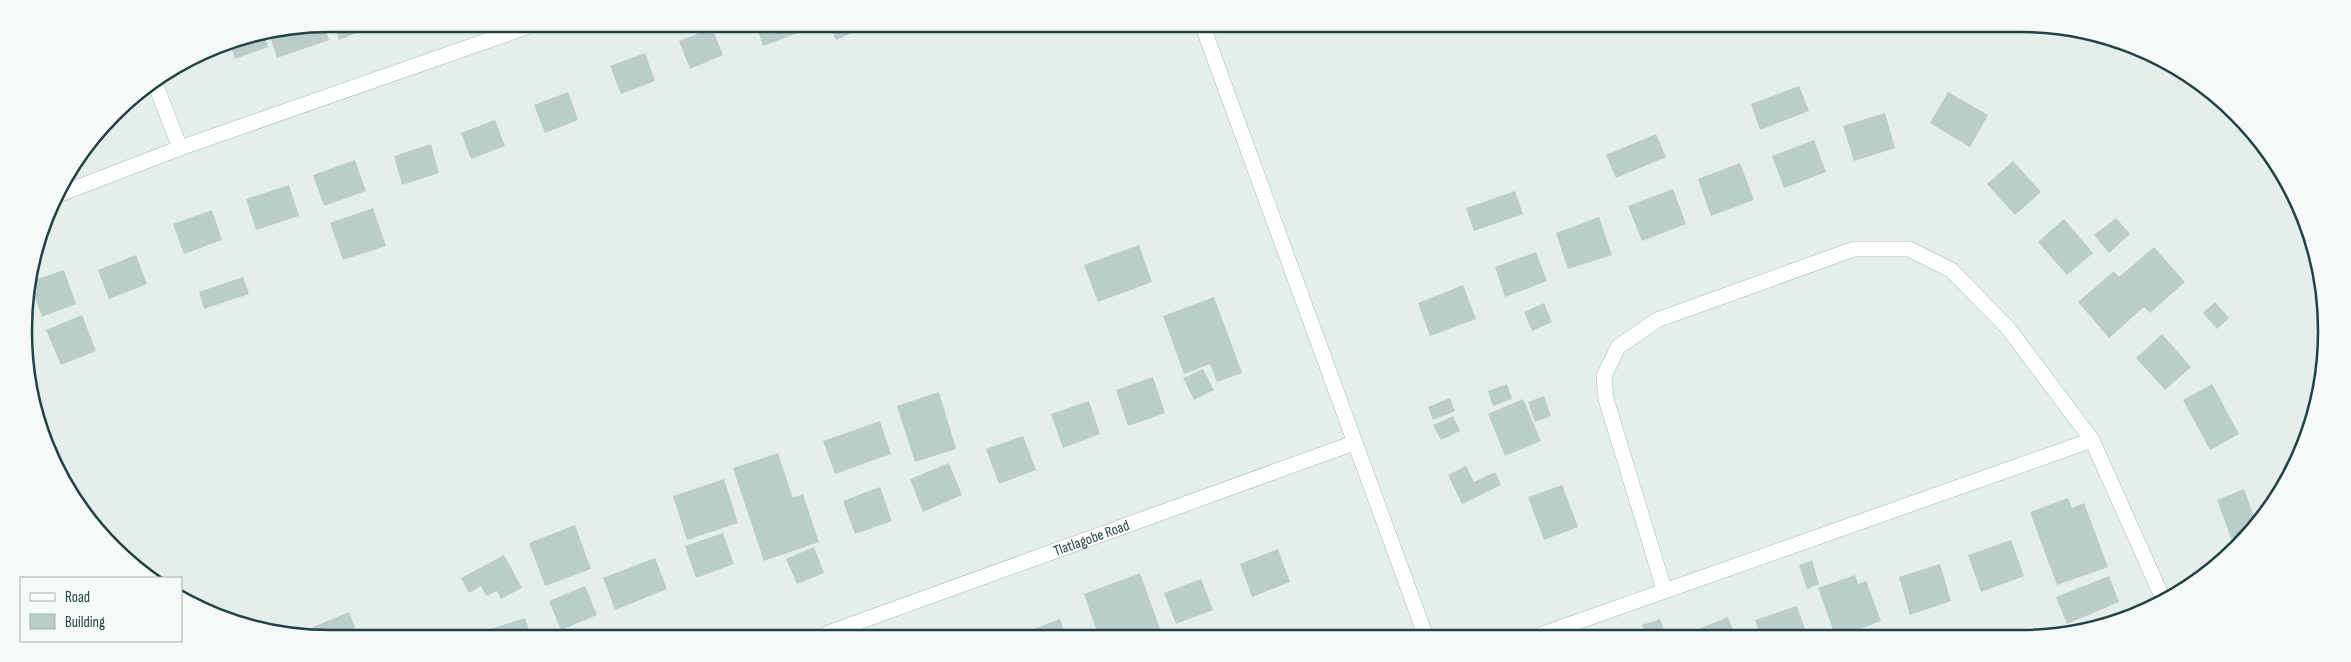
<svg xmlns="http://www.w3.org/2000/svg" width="2351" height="662" font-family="'Sofia Sans Condensed',sans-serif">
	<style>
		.building { fill: #bbcdc9 }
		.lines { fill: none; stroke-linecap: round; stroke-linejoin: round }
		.minor-casing { stroke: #a6b8b5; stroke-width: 16 }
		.tertiary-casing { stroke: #a6b8b5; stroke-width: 16 }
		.minor { stroke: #fff; stroke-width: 15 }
		.tertiary { stroke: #fff; stroke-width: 15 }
		.labels { text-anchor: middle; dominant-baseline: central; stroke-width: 5; stroke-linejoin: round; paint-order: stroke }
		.street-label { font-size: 15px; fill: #214241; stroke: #f5faf9 }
		.rim { fill: none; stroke: #214241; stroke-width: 2.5 }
	</style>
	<rect width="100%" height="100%" fill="#e4efec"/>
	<g class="building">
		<polygon points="337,24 379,24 339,40 334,25"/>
		<polygon points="324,25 329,40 277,58 270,36"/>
		<polygon points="756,25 795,25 798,33 763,46"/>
		<polygon points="829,25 861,26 868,26 836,40"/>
		<polygon points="916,26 940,26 919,34"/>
		<polygon points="988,26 1013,26 991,34"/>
		<polygon points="712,28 723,55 690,69 679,41"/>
		<polygon points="265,37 268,47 235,59 230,44"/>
		<polygon points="645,53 655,81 621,94 610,66"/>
		<polygon points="1799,86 1809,111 1760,130 1751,104"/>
		<polygon points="568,92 578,120 545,133 534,105"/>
		<polygon points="1948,92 1988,115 1970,147 1930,123"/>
		<polygon points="1885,113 1895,148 1854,161 1843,126"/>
		<polygon points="495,120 505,146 471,159 461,133"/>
		<polygon points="1656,134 1666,157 1616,178 1606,155"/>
		<polygon points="1814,140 1826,172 1784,188 1772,156"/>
		<polygon points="431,144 439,173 402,185 394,156"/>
		<polygon points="355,160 366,191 324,206 313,175"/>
		<polygon points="2013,161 2041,192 2015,215 1987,184"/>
		<polygon points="1740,163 1754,200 1711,216 1698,179"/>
		<polygon points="289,185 299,216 256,230 246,199"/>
		<polygon points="1673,189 1686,224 1642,241 1628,206"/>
		<polygon points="1515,191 1523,214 1474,231 1466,208"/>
		<polygon points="373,208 386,246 343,260 330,223"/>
		<polygon points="212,210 222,240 184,254 173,224"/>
		<polygon points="1599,217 1612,255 1568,269 1556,233"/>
		<polygon points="2116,218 2130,234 2109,253 2094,235"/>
		<polygon points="2064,219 2093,253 2067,275 2038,242"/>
		<polygon points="1139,245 1152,282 1098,302 1084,265"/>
		<polygon points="2154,247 2185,282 2150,313 2144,307 2109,338 2078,302 2114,271 2119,277"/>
		<polygon points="1536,252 1547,281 1505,297 1495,267"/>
		<polygon points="136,255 147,284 109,299 98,270"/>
		<polygon points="64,270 76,304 42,317 31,287 32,281"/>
		<polygon points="243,277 249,294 204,309 199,292"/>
		<polygon points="1463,285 1476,319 1430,336 1418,303"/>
		<polygon points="1214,297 1242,373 1217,382 1210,364 1184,374 1163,316"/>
		<polygon points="2215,302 2229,318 2217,329 2203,313"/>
		<polygon points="1544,303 1552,322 1532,331 1524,312"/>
		<polygon points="82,315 96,351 61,365 46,330"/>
		<polygon points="2162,334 2191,367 2165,390 2136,358"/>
		<polygon points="1203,369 1214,390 1194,400 1183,378"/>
		<polygon points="1153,377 1165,413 1128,426 1116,390"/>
		<polygon points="1507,384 1512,399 1493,406 1488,391"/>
		<polygon points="2212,384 2239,434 2210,450 2183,400"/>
		<polygon points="939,392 956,449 915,462 897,406"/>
		<polygon points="1544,396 1551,416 1535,422 1528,402"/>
		<polygon points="1450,398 1455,411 1433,420 1428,407"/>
		<polygon points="1523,399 1541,441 1505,456 1488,414"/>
		<polygon points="1089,401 1100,434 1063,448 1051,414"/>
		<polygon points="1453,416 1460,431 1441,440 1433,425"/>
		<polygon points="880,421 891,454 835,474 823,441"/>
		<polygon points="1023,436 1036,470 999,484 986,449"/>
		<polygon points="778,453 793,498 803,494 819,542 764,561 733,468"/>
		<polygon points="949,463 962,495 923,512 910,479"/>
		<polygon points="1466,466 1474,482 1495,472 1501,485 1462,504 1448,475"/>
		<polygon points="724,479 738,523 687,540 673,496"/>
		<polygon points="1562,485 1578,527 1544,540 1528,497"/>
		<polygon points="880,487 892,521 855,534 843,501"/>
		<polygon points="2244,489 2256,522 2249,532 2231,538 2217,500"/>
		<polygon points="2068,498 2072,508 2084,503 2108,567 2057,585 2030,512"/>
		<polygon points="575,525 591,569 545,586 529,543"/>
		<polygon points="723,533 734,564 696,578 685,546"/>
		<polygon points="2011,540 2024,576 1981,592 1968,555"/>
		<polygon points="814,547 824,573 797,584 786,559"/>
		<polygon points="1278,549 1290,582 1252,597 1240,564"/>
		<polygon points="504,555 522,588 501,599 497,591 486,596 481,586 469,593 461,578"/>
		<polygon points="655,558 667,589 615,610 603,578"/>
		<polygon points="1812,560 1819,584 1807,589 1799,565"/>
		<polygon points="1940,564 1951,601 1910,615 1899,577"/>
		<polygon points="1140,573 1162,634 1098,634 1084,594"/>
		<polygon points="1855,575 1858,584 1866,581 1881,621 1844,635 1835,635 1818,588"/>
		<polygon points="2109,576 2119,602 2067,624 2056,597"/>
		<polygon points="1201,579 1213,610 1176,624 1164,593"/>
		<polygon points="585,586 597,615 561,630 549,601"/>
		<polygon points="1797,606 1807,635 1760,635 1755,620"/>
		<polygon points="349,612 357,633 301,632"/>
		<polygon points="1728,617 1735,635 1684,635"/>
		<polygon points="525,618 530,633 485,633 484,631"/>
		<polygon points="1060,619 1065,634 1021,634"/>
		<polygon points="1660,619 1664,630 1646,635 1642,625"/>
	</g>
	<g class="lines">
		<g class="minor-casing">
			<g id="minor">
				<polyline points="155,83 180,148"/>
				<polyline points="55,196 180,148 535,24"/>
				<polyline points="1664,589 1606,399 1604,376 1618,347 1657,320 1854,249 1909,249 1951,270 2008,328 2092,440 2164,601"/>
				<path id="s1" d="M828,633L1354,443"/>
				<polyline points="1540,635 2092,440"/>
			</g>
		</g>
		<g class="tertiary-casing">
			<polyline id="tertiary" points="1203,27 1425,634"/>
		</g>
		<use href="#minor" class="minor"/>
		<use href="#tertiary" class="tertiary"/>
	</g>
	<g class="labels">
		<g class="street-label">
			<text stroke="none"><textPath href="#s1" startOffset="280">Tlatlagobe Road</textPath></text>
		</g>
	</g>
	<path d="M0 0H2351V662H0ZM330 32H2020A298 298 0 0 1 2318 330V332A298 298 0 0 1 2020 630H330A298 298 0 0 1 32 332V330A298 298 0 0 1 330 32Z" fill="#f5faf9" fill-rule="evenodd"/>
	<path class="rim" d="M330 32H2020A298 298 0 0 1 2318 330V332A298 298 0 0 1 2020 630H330A298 298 0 0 1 32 332V330A298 298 0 0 1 330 32Z"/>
	<rect x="20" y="577" width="162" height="65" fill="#f5faf9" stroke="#a0b0af"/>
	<rect x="30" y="593" width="25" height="8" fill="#ffffff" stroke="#a0b0af"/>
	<text x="65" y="602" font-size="15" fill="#214241">Road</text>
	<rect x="30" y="614" width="25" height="15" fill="#bbcdc9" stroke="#a0b0af"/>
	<text x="65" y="627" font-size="15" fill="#214241">Building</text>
</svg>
